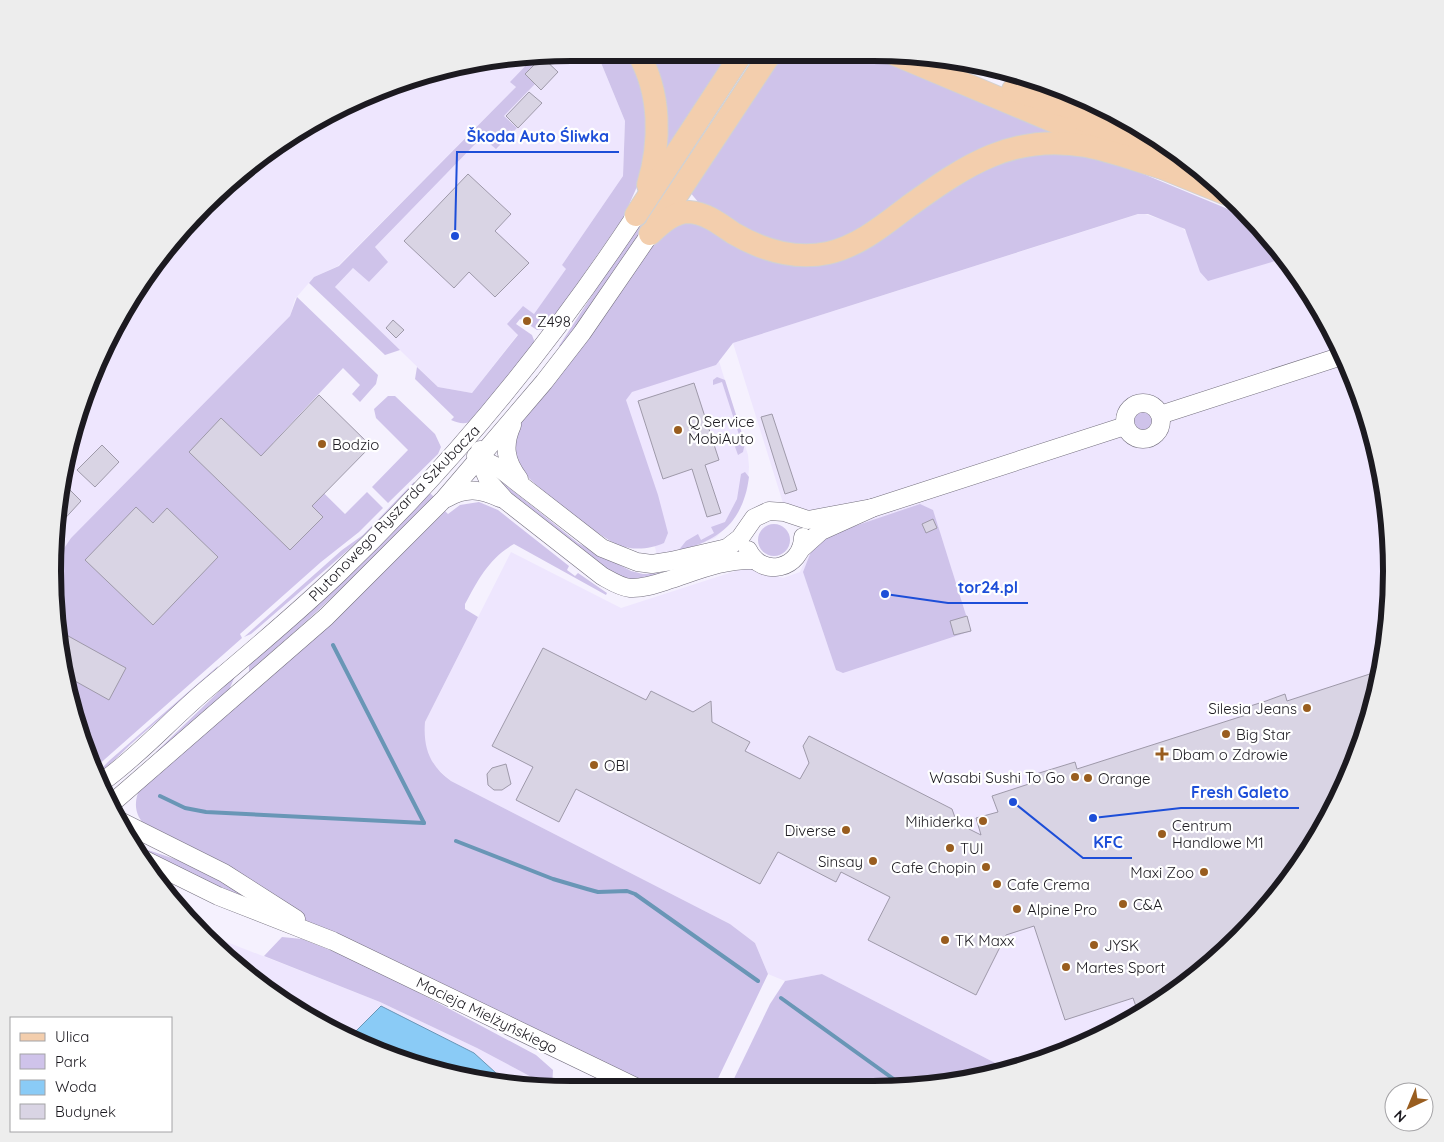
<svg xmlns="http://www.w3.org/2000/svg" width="1444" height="1142" font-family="Quicksand,sans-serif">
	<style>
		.built { fill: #eee6fe }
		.green { fill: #cfc3ea }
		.water { fill: #8acbf6; stroke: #6996b6 }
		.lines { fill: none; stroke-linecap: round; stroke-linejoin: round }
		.stream { stroke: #6996b6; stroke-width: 4 }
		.building { fill: #d9d4e4; stroke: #9e99a9 }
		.minor-casing { stroke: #736f7d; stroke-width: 19 }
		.major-casing { stroke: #d2d1d2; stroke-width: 24 }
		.minor { stroke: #fff; stroke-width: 18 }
		.major { stroke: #f3cead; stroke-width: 22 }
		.poi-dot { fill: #995d1f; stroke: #fff; stroke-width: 2 }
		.labels { text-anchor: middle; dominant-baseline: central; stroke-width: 4.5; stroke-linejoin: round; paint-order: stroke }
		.poi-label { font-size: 15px; fill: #1c1a20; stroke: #fff; text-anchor: start }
		.street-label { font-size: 15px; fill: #1c1a20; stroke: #fff }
		.rim { fill: none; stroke: #1c1a20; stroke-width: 6 }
		.leader { fill: none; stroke: #1d4ed8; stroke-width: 2 }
		.callout-dot { fill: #1d4ed8; stroke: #fff; stroke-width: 2 }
		.callout-label { font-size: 16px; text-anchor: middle; font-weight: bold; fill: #1d4ed8; stroke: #fff; stroke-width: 4.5; stroke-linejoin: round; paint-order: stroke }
	</style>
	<rect width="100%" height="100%" fill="#f5f1fe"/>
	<g class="built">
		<polygon points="571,53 597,53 625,121 623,176 562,265 567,269 534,314 523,307 508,325 518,334 472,393 438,387 335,287 353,268 369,282 387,262 375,247 482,137 497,149 516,129 504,116 535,84 525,74 542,57 548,63 557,54"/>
		<polygon points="534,57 511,82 516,87 338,266 314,277 295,299 290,316 71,538 54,563 70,437 122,312 204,205 312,122 437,70"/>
		<polygon points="1142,213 1180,226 1188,234 1289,266 1322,312 1364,404 1387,503 1390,605 1374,705 1338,800 1285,886 1215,961 1132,1020 1039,1062 1007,1069 822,974 785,981 768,974 755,943 730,924 451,781 433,765 427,753 424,738 425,722 511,552 621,608 751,566 783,578 800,572 814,541 805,514 783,503 733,343"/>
		<polygon points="718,358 748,455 749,467 747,491 732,522 715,538 680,552 657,555 615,397"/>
		<polygon points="204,933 380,1002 477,1048 552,1088 470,1080 373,1050 283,1002"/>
	</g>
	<g class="green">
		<path d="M597,53H631L651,112L640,180L623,218L545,330H537L520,319L516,324L532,335L535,343L471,421C465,425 458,423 451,420L454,417L415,379L417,367L438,387L472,393L518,335L507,324L523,306L534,314L566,269L562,265L623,176L625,121Z"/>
		<polygon points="645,53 734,53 661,164"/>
		<polygon points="778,53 863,53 1067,135 1046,136 844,243 777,246 699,203 689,191"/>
		<polygon points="557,54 549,63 541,57 525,74 535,84 504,116 517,128 496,149 482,137 375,247 388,262 369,282 353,268 335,287 400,350 385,355 309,283 314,277 339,266 516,87 510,82 534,57"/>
		<polygon points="1021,76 1040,80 1115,114 1088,105"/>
		<path d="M1063,148L1141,173L1252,219L1263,229L1289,266L1275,261L1208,281L1200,272L1185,229L1148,214H1138L733,343L716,365L632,392L626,400L658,495L668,533L664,543C651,549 633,551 619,545C601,539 526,481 518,465C512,454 514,439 517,428L576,354L656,240L683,219L811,262L976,168Z"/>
		<polygon points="674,170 673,183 595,301 561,347 559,346"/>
		<polygon points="297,297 378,375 376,384 360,402 352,394 360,385 343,368 273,443 345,514 367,492 383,508 359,532 321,562 240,634 242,638 96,767 70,705 53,571 54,563 71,538 290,316"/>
		<polygon points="717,377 725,380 745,443 743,452 738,455 734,444 741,441 722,382 713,385 713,380"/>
		<polygon points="388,396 395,396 435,434 441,447 438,454 388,503 372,487 408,450 376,418 374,409"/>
		<circle cx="1143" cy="421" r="9"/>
		<path d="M745,472L749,477C743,522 720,540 678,551L686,541L698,534L701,540L714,533L711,527L725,522L737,499L741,474Z"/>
		<polygon points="497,478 578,543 631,571 643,574 663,573 739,549 740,552 641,582 617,577 520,504"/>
		<polygon points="414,482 416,484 361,539 251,634 244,637 342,550 363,535"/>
		<path d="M429,492L434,497C375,558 314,616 249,672V663Z"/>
		<path d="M479,502L498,510L569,566L567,570L575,576L578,573L607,593L606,595L514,544C489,558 478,580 465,604V609L478,617L425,722C423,748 430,766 451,781L730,924L755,943L768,974L713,1089H654L308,922L213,860L144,824C134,813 134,801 140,788L347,608L445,511L448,514L460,505Z"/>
		<polygon points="920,504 933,510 971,631 843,673 836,670 803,572 814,544 846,529"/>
		<circle cx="774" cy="540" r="16"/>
		<polygon points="218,666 216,670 131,744 99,775 98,772 110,760"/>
		<polygon points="235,676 229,690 157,753 156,752"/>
		<polygon points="145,849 190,864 247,895 244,900 144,852"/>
		<polygon points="282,937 302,939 365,964 536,1055 553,1070 552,1088 477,1048 380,1002 264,956"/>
		<polygon points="822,974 1007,1069 907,1088 729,1089 770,1004 785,981"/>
	</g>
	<path class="water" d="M381,1006L474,1053L507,1083C454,1078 397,1063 349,1038Z"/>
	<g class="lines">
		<g class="stream">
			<polyline points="333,645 424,823"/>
			<polyline points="160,796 185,808 206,812 424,823"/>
			<polyline points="456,841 553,879 587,889 598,892 627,891 635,894 758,981"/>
			<polyline points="781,998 906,1088"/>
		</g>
	</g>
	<g class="building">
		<polygon points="542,57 558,72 541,90 525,74"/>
		<polygon points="529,92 542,103 518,128 506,116"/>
		<polygon points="468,174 511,214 495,231 529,263 495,297 469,272 454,288 404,241"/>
		<polygon points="393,320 404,330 396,338 386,328"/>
		<polygon points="694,383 719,460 705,465 721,513 707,517 692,469 663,479 638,401"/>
		<polygon points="319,395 371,446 312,506 323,517 290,550 189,452 221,418 261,456"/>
		<polygon points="772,414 797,490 785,494 761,417"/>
		<polygon points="102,445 119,462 95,487 77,470"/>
		<polygon points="64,484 81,501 59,525 63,492"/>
		<polygon points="136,507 153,523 167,508 218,557 153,625 85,560"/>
		<polygon points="933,519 937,528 926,533 922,524"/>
		<polygon points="967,616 971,631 954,635 950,621"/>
		<polygon points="61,632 126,668 109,700 66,676"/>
		<polygon points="543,648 646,700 651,691 693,712 711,701 712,722 750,742 745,751 800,779 809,763 803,746 809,736 952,809 957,823 981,835 976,818 998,812 992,796 1038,781 1036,774 1075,762 1077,769 1249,714 1247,707 1266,701 1285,694 1287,701 1379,671 1374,705 1338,800 1285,886 1215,961 1139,1015 1133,998 1065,1020 1034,926 1006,935 976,995 868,940 890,897 841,872 836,882 778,852 760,884 576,789 559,822 516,800 533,767 492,746"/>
		<polygon points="506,764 511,784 502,790 494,790 488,785 487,774 492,768"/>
	</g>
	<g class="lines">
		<g class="minor-casing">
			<g id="minor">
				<circle cx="1143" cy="421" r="18"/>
				<polyline points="1160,415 1342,356"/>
				<path d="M512,425C503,445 505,461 519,479"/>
				<path d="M480,450L479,459L489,482L505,500L602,576C611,581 620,587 630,588C644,589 659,583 672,579C699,570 725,559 754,560"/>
				<polyline points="476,456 499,468 602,548 637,562 652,564 671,561 727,548 740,538 754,518 769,511 784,512 808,520 872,508"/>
				<path d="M447,498C466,487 480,489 500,498"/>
				<polyline points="801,549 821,531 872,508 1125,426"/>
				<path d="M748,550C762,579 802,569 803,537"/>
				<path d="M102,782C140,755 172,718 208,688C252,651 296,614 338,574C451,466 550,345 636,215"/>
				<polyline points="111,804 326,617 444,499 544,382 582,333 650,234"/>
				<polyline points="118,820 224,873 296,919"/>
				<polyline points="143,859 218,896 333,941 640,1089"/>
			</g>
		</g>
		<g class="major-casing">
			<g id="major">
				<path d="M638,53C661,93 661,142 648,185"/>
				<polyline points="894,54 1098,140"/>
				<polyline points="1013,90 1099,116"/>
				<polyline points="1081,119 1176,158"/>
				<polyline points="1150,163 1229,195"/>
				<polyline points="636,215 742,53"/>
				<polyline points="657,225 771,53"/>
				<path d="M650,234C661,224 673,212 689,212C706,213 720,224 733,233C762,250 795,260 828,253C859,246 884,225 909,206C966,165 1013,133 1086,146C1112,151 1138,161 1163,168"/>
			</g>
		</g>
		<use href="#minor" class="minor"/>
		<use href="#major" class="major"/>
	</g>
	<g class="poi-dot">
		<circle cx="527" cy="321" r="5"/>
		<circle cx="678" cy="430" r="5"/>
		<circle cx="322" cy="444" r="5"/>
		<circle cx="1307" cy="708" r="5"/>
		<circle cx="1226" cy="734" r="5"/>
		<path d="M1159.5 746.5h5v5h5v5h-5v5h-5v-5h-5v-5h5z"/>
		<circle cx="594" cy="765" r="5"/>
		<circle cx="1075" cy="777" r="5"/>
		<circle cx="1088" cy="778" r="5"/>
		<circle cx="983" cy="821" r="5"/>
		<circle cx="846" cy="830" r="5"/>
		<circle cx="1162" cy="834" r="5"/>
		<circle cx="950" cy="848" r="5"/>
		<circle cx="873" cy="861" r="5"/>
		<circle cx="986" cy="867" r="5"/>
		<circle cx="1204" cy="872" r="5"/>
		<circle cx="997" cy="884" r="5"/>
		<circle cx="1123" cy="904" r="5"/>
		<circle cx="1017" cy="909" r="5"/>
		<circle cx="945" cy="940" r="5"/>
		<circle cx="1094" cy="945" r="5"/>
		<circle cx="1066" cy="967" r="5"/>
	</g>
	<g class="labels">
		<g class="poi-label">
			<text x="537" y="321">Z498</text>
			<text x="688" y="421">Q Service<tspan x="688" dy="17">MobiAuto</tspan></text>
			<text x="332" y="444">Bodzio</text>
			<text x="1297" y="708" text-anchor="end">Silesia Jeans</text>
			<text x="1236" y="734">Big Star</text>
			<text x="1172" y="754">Dbam o Zdrowie</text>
			<text x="604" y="765">OBI</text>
			<text x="1065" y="777" text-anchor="end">Wasabi Sushi To Go</text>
			<text x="1098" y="778">Orange</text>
			<text x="973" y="821" text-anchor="end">Mihiderka</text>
			<text x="1172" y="825">Centrum<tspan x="1172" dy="17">Handlowe M1</tspan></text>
			<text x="836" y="830" text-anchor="end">Diverse</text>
			<text x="960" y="848">TUI</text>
			<text x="863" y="861" text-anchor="end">Sinsay</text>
			<text x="976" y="867" text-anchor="end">Cafe Chopin</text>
			<text x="1194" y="872" text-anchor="end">Maxi Zoo</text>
			<text x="1007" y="884">Cafe Crema</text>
			<text x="1133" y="904">C&amp;A</text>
			<text x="1027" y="909">Alpine Pro</text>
			<text x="955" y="940">TK Maxx</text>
			<text x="1104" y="945">JYSK</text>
			<text x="1076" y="967">Martes Sport</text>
		</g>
		<g class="street-label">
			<text transform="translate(394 513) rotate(-46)">Plutonowego Ryszarda Szkubacza</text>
			<text transform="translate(487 1015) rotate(26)">Macieja Mielżyńskiego</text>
		</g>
	</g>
	<path d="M0 0H1444V1142H0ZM571 61H873A510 510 0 0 1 1383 571V571A510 510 0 0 1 873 1081H571A510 510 0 0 1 61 571V571A510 510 0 0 1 571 61Z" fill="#ededed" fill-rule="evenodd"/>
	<path class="rim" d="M571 61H873A510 510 0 0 1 1383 571V571A510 510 0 0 1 873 1081H571A510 510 0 0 1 61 571V571A510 510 0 0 1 571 61Z"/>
	<path class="leader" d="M455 236L457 152H619M885 594L948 603H1028M1093 818L1181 808H1299M1013 802L1083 858H1132"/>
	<g class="callout-dot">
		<circle cx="455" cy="236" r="5"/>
		<circle cx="885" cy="594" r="5"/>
		<circle cx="1093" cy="818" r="5"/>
		<circle cx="1013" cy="802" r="5"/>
	</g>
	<g class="callout-label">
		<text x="538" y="142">Škoda Auto Śliwka</text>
		<text x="988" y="593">tor24.pl</text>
		<text x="1240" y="798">Fresh Galeto</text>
		<text x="1108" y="848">KFC</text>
	</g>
	<rect x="10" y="1017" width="162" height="115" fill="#ffffff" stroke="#a4a3a6"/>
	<rect x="20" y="1033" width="25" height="8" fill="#f3cead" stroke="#a4a3a6"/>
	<text x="55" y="1042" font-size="15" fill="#1c1a20">Ulica</text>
	<rect x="20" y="1054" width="25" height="15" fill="#cfc3ea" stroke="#a4a3a6"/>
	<text x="55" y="1067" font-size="15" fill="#1c1a20">Park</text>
	<rect x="20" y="1080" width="25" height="15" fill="#8acbf6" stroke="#a4a3a6"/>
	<text x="55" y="1092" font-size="15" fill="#1c1a20">Woda</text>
	<rect x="20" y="1104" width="25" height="15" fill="#d9d4e4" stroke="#a4a3a6"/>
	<text x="55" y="1117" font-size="15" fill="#1c1a20">Budynek</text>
	<g transform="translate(1409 1107) rotate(224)"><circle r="24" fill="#ffffff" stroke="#a4a3a6"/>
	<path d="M0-4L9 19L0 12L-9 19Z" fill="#995d1f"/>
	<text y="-8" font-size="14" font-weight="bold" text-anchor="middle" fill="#1c1a20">N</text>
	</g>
</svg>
